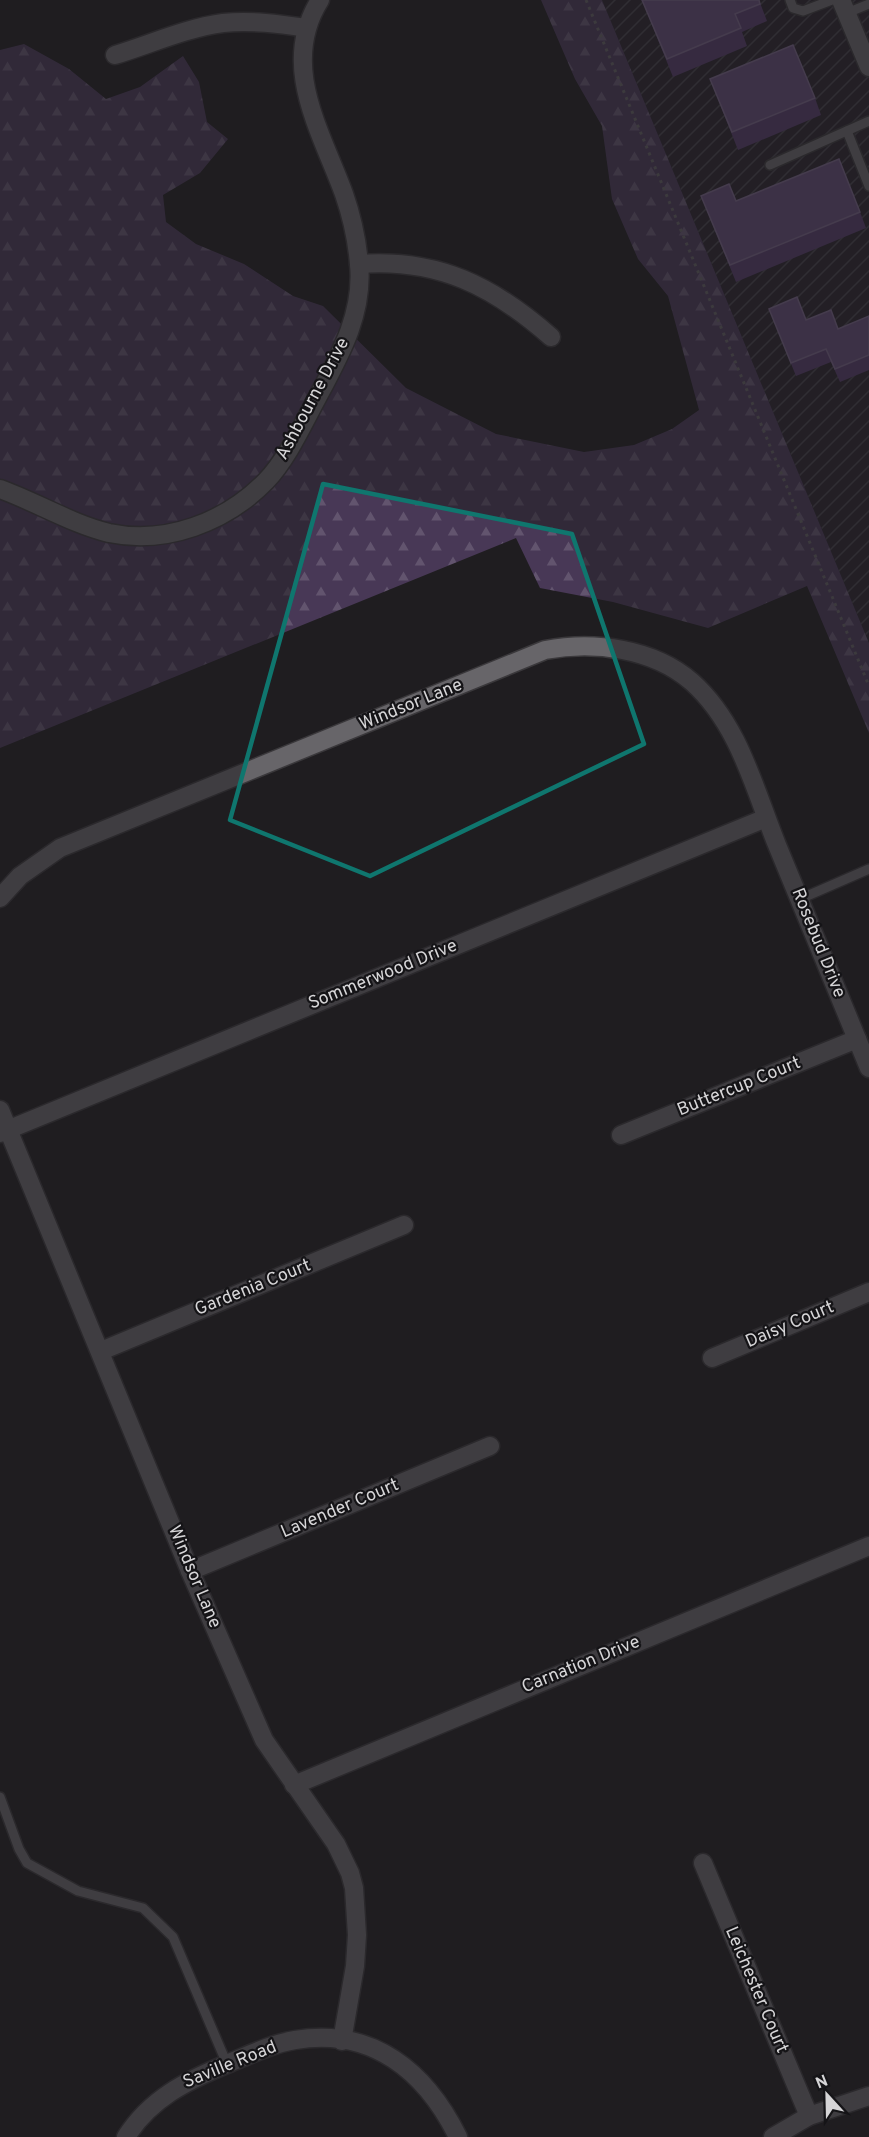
<svg xmlns="http://www.w3.org/2000/svg" width="869" height="2137" font-family="Overpass,sans-serif">
	<style>
		.industrial { fill: url(#industrial-furrows) }
		.forest { fill: url(#forest-firs) }
		.lines { fill: none; stroke-linecap: round; stroke-linejoin: round }
		.lane-casing { stroke: #3a383b; stroke-width: 12 }
		.street-casing { stroke: #3a383b; stroke-width: 21 }
		.path { stroke: #5f5d60; stroke-width: 3; stroke-dasharray: 3 4.5; stroke-linecap: butt }
		.lane { stroke: #676569; stroke-width: 9 }
		.street { stroke: #676569; stroke-width: 18 }
		.wall { fill: #533b67 }
		.building { fill: #614b73; stroke: #736183; stroke-width: 1.5 }
		.marked { fill: none; stroke: #0f766e; stroke-width: 4.5; stroke-linejoin: round }
		.labels { text-anchor: middle; dominant-baseline: central; stroke-width: 4.5; stroke-linejoin: round; paint-order: stroke }
		.street-label { font-size: 18px; fill: #d6d5d7; stroke: #151417 }
	</style>
	<defs>
		<pattern id="industrial-furrows" width="10" height="10" patternUnits="userSpaceOnUse" patternTransform="scale(1.5)"><rect width="10" height="10" fill="#28232c"/><path d="M-1 1l2-2M0 10L10 0M9 11l2-2" fill="none" stroke="#46424a"/></pattern>
		<pattern id="forest-firs" width="22" height="20" patternUnits="userSpaceOnUse" patternTransform="scale(1.5)"><rect width="22" height="20" fill="#483856"/><path d="M5 1l3.5 6h-7zM16 11l3.5 6h-7z" fill="#62546e"/></pattern>
	</defs>
	<rect width="100%" height="100%" fill="#1f1d20"/>
	<polygon class="industrial" points="602,0 869,0 869,643"/>
	<polygon class="forest" points="541,0 602,0 869,643 869,733 807,586 708,628 613,602 540,588 516,538 0,748 0,50 24,44 69,69 106,99 140,87 183,56 199,82 207,122 228,139 200,173 163,195 166,222 196,244 244,264 293,296 323,306 406,388 496,434 584,452 634,445 672,429 699,410 668,296 638,259 612,199 602,126 575,79"/>
	<g class="lines">
		<g class="lane-casing">
			<g id="lane">
				<polyline points="790,0 793,8 803,11 832,0"/>
				<polyline points="847,13 869,4"/>
				<polyline points="847,131 869,186"/>
				<polyline points="770,165 869,121"/>
				<polyline points="800,899 869,869"/>
				<polyline points="0,1797 19,1849 27,1863 78,1891 143,1908 173,1937 227,2064"/>
			</g>
		</g>
		<g class="street-casing">
			<g id="street">
				<polyline points="841,0 869,67"/>
				<path d="M115,55C151,44 186,28 223,23C251,20 280,24 307,28"/>
				<path d="M359,264C438,258 493,286 551,337"/>
				<path d="M0,489C36,502 72,524 109,533C166,545 226,522 266,481C287,459 302,426 316,400C339,357 364,314 359,264C357,240 352,217 344,194C321,131 279,65 320,0"/>
				<path d="M0,898L20,876L60,848L545,650C594,641 653,648 692,682C739,724 754,788 777,845C808,919 838,994 869,1068"/>
				<polyline points="0,1110 190,1571 264,1740 336,1844 350,1873 354,1888 357,1935 355,1966 342,2041"/>
				<polyline points="0,1133 766,818"/>
				<polyline points="621,1135 857,1039"/>
				<polyline points="101,1351 404,1225"/>
				<polyline points="712,1358 869,1292"/>
				<polyline points="190,1571 490,1446"/>
				<polyline points="294,1785 869,1546"/>
				<polyline points="703,1863 809,2116"/>
				<path d="M126,2137C150,2099 186,2081 227,2064C249,2055 271,2044 295,2040C373,2027 426,2072 458,2137"/>
				<polyline points="773,2137 809,2116 869,2096"/>
			</g>
		</g>
		<polyline class="path" points="586,0 869,686"/>
		<use href="#lane" class="lane"/>
		<use href="#street" class="street"/>
	</g>
	<g class="wall">
		<polygon points="642,0 759,0 767,21 742,32 747,46 673,77"/>
		<polygon points="710,79 815,98 821,115 738,150"/>
		<polygon points="701,196 736,201 860,212 866,228 736,282"/>
		<polygon points="769,309 838,329 869,316 869,370 840,382 831,362 796,376"/>
	</g>
	<g class="building">
		<polygon points="642,0 759,0 760,4 735,14 741,28 667,59"/>
		<polygon points="793,45 815,98 732,132 710,79"/>
		<polygon points="839,159 860,212 730,265 701,196 729,184 736,201"/>
		<polygon points="797,297 806,320 831,310 838,329 869,316 869,355 835,369 826,349 791,363 769,309"/>
	</g>
	<path d="M0 0H869V2137H0ZM323,484L572,534L644,744L370,876L230,820Z" fill="#1f1d20" fill-opacity=".55" fill-rule="evenodd"/>
	<path class="marked" d="M323,484L572,534L644,744L370,876L230,820Z"/>
	<g class="labels">
		<g class="street-label">
			<text transform="translate(313 399) rotate(-62)">Ashbourne Drive</text>
			<text transform="translate(411 705) rotate(-22)">Windsor Lane</text>
			<text transform="translate(818 943) rotate(68)">Rosebud Drive</text>
			<text transform="translate(383 975) rotate(-22)">Sommerwood Drive</text>
			<text transform="translate(739 1087) rotate(-22)">Buttercup Court</text>
			<text transform="translate(253 1288) rotate(-22)">Gardenia Court</text>
			<text transform="translate(790 1325) rotate(-23)">Daisy Court</text>
			<text transform="translate(340 1509) rotate(-23)">Lavender Court</text>
			<text transform="translate(194 1577) rotate(67)">Windsor Lane</text>
			<text transform="translate(581 1665) rotate(-22)">Carnation Drive</text>
			<text transform="translate(756 1990) rotate(67)">Leichester Court</text>
			<text transform="translate(230 2065) rotate(-22)">Saville Road</text>
		</g>
	</g>
	<g transform="translate(827 2095) rotate(338)" stroke="#151417" stroke-width="4.5" paint-order="stroke">
	<path d="M0-4.5L10 22L0 15L-10 22Z" fill="#d6d5d7"/>
	<text y="-9" font-size="16" font-weight="bold" text-anchor="middle" fill="#d6d5d7">N</text>
	</g>
</svg>
